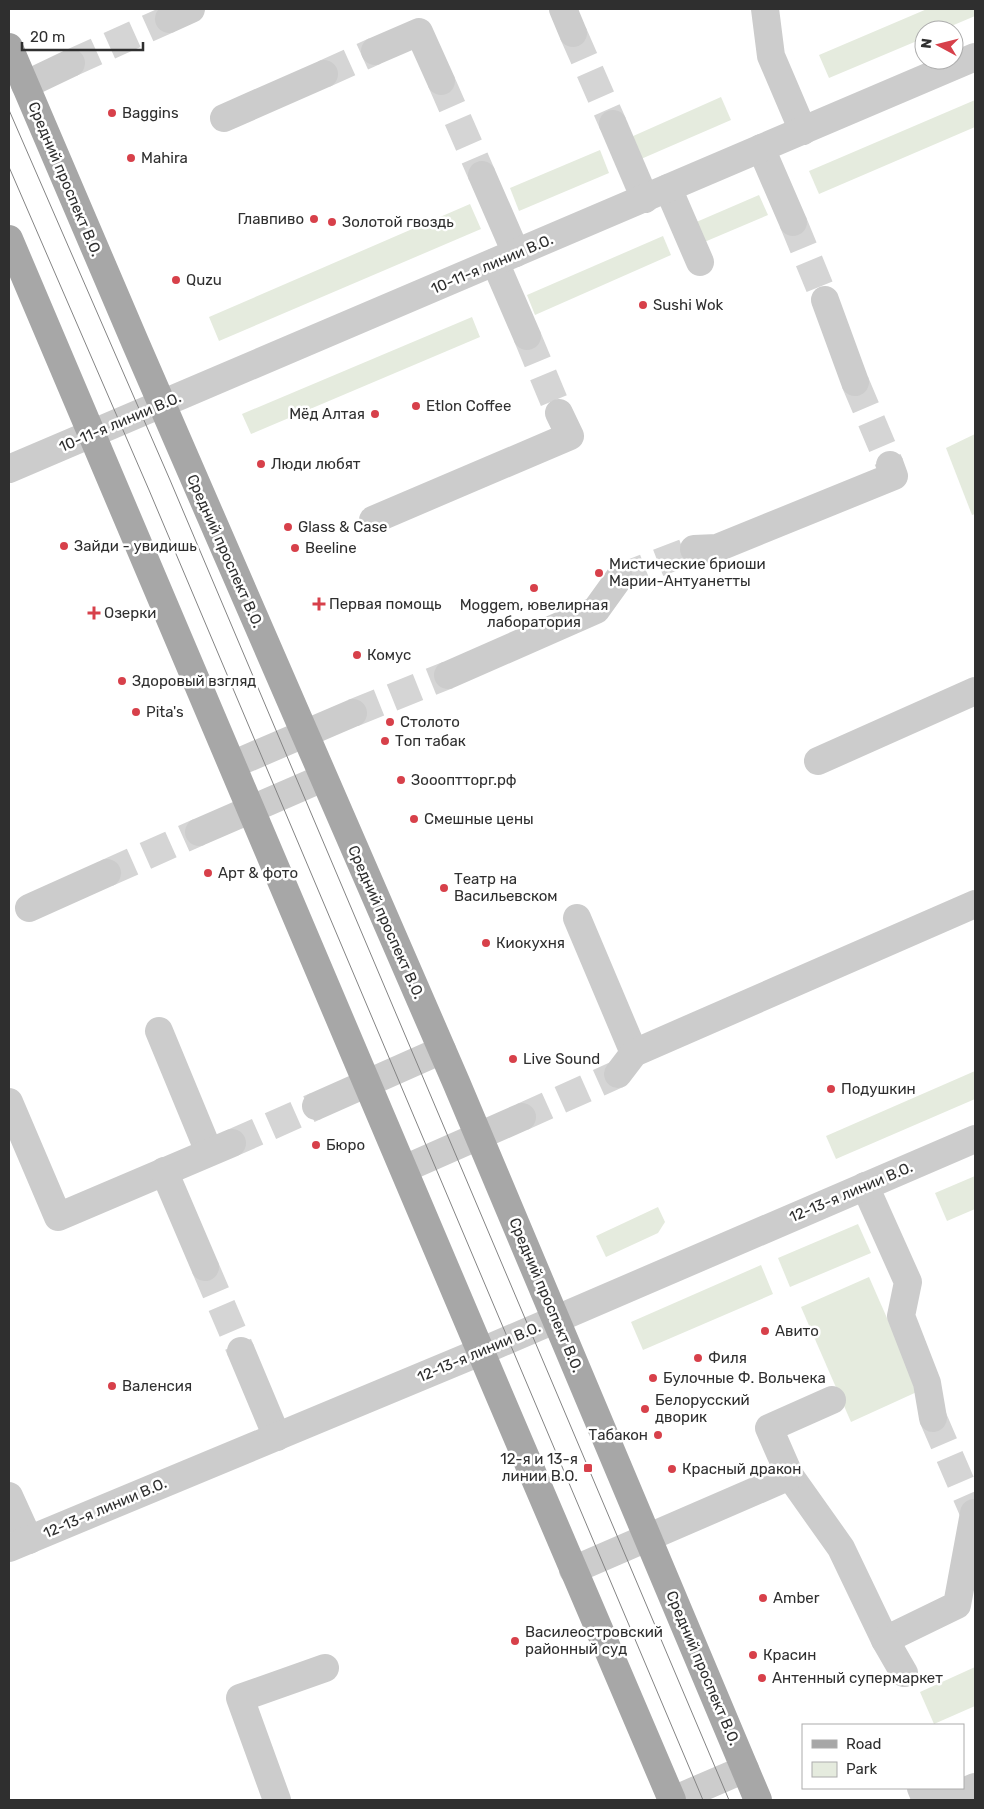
<svg xmlns="http://www.w3.org/2000/svg" width="984" height="1809" font-family="Rubik,sans-serif">
	<style>
		.green { fill: #e5ebde }
		.lines { fill: none; stroke-linecap: round; stroke-linejoin: round }
		.minor-tunnel { stroke: #d5d5d5; stroke-width: 28; stroke-dasharray: 28 14; stroke-linecap: butt }
		.minor { stroke: #ccc; stroke-width: 28 }
		.major { stroke: #a7a7a7; stroke-width: 28 }
		.tram { stroke: #848484; stroke-width: 1 }
		.poi-dot { fill: #d7404a; stroke: #fff; stroke-width: 2 }
		.labels { text-anchor: middle; dominant-baseline: central; stroke-width: 5; stroke-linejoin: round; paint-order: stroke }
		.poi-label { font-size: 15px; fill: #2f2f2f; stroke: #fff; text-anchor: start }
		.street-label { font-size: 15px; fill: #2f2f2f; stroke: #fff }
	</style>
	<rect width="100%" height="100%" fill="#fff"/>
	<g class="green">
		<polygon points="927,9 975,9 975,16 942,30 924,30 924,38 829,78 819,55"/>
		<polygon points="721,97 731,120 641,159 631,137"/>
		<polygon points="975,100 975,127 819,194 809,171"/>
		<polygon points="600,150 609,173 519,211 510,188"/>
		<polygon points="759,195 768,215 702,243 694,223"/>
		<polygon points="470,204 481,229 219,341 209,317"/>
		<polygon points="663,236 671,255 535,315 527,295"/>
		<polygon points="472,317 480,337 251,434 242,414"/>
		<polygon points="975,434 975,514 972,515 946,448"/>
		<polygon points="975,1071 975,1099 836,1159 826,1136"/>
		<polygon points="975,1176 975,1209 947,1221 935,1193"/>
		<polygon points="658,1207 665,1222 658,1233 606,1257 596,1236"/>
		<polygon points="858,1224 871,1253 790,1287 778,1258"/>
		<polygon points="761,1265 773,1294 643,1350 631,1322"/>
		<polygon points="869,1277 919,1391 851,1422 801,1307"/>
		<polygon points="975,1667 975,1706 934,1724 920,1692"/>
	</g>
	<g class="lines">
		<g class="minor-tunnel">
			<polyline points="573,33 613,124"/>
			<polyline points="71,63 169,19"/>
			<polyline points="324,74 375,51"/>
			<polyline points="441,81 482,175"/>
			<polyline points="793,222 825,300"/>
			<polyline points="527,336 559,413"/>
			<polyline points="855,382 890,465"/>
			<polyline points="619,578 694,549"/>
			<polyline points="353,713 448,675"/>
			<polyline points="107,873 199,832"/>
			<polyline points="522,1117 618,1074"/>
			<polyline points="232,1143 316,1106"/>
			<polyline points="205,1267 241,1351"/>
			<polyline points="933,1418 974,1513"/>
		</g>
		<g class="minor">
			<polyline points="563,9 573,33"/>
			<polyline points="765,9 771,56 803,131"/>
			<polyline points="169,19 191,9"/>
			<polyline points="375,51 419,32 441,81"/>
			<polyline points="25,85 71,63"/>
			<polyline points="224,118 324,74"/>
			<polyline points="613,124 645,199"/>
			<polyline points="761,148 793,222"/>
			<polyline points="482,175 516,253"/>
			<polyline points="668,188 700,262"/>
			<polyline points="495,262 527,336"/>
			<polyline points="825,300 855,382"/>
			<polyline points="9,469 975,57"/>
			<polyline points="373,520 570,436 559,413"/>
			<polyline points="694,549 717,548 894,476 890,465"/>
			<polyline points="448,675 596,610 619,578"/>
			<polyline points="818,761 975,691"/>
			<polyline points="234,764 353,713"/>
			<polyline points="199,832 323,778"/>
			<polyline points="29,908 107,873"/>
			<polyline points="577,918 634,1053"/>
			<polyline points="159,1031 209,1152"/>
			<polyline points="618,1074 634,1053 975,904"/>
			<polyline points="9,1102 58,1217 232,1143"/>
			<polyline points="316,1106 442,1050"/>
			<polyline points="404,1169 522,1117"/>
			<polyline points="164,1171 205,1267"/>
			<polyline points="865,1186 908,1282 901,1316 927,1383 933,1418"/>
			<polyline points="241,1351 277,1437"/>
			<polyline points="790,1476 841,1548 885,1640 957,1605 974,1513"/>
			<polyline points="9,1496 29,1540"/>
			<polyline points="9,1548 480,1352 975,1139"/>
			<polyline points="573,1570 790,1476 769,1428 832,1400"/>
			<polyline points="885,1640 904,1673"/>
			<polyline points="921,1788 926,1800"/>
			<polyline points="277,1800 240,1698 325,1668"/>
			<polyline points="673,1800 745,1769"/>
			<polyline points="944,1800 975,1787"/>
		</g>
		<g class="major">
			<polyline points="9,47 135,342 456,1082 758,1800"/>
			<path d="M9,239C234,758 448,1281 672,1800"/>
		</g>
		<g class="tram">
			<polyline points="9,110 170,480 729,1800"/>
			<polyline points="9,167 149,490 703,1800"/>
		</g>
	</g>
	<g class="poi-dot">
		<circle cx="112" cy="113" r="5"/>
		<circle cx="131" cy="158" r="5"/>
		<circle cx="314" cy="219" r="5"/>
		<circle cx="332" cy="222" r="5"/>
		<circle cx="176" cy="280" r="5"/>
		<circle cx="643" cy="305" r="5"/>
		<circle cx="416" cy="406" r="5"/>
		<circle cx="375" cy="414" r="5"/>
		<circle cx="261" cy="464" r="5"/>
		<circle cx="288" cy="527" r="5"/>
		<circle cx="64" cy="546" r="5"/>
		<circle cx="295" cy="548" r="5"/>
		<circle cx="599" cy="573" r="5"/>
		<circle cx="534" cy="588" r="5"/>
		<path d="M316.5 596.5h5v5h5v5h-5v5h-5v-5h-5v-5h5z"/>
		<path d="M91.5 605.5h5v5h5v5h-5v5h-5v-5h-5v-5h5z"/>
		<circle cx="357" cy="655" r="5"/>
		<circle cx="122" cy="681" r="5"/>
		<circle cx="136" cy="712" r="5"/>
		<circle cx="390" cy="722" r="5"/>
		<circle cx="385" cy="741" r="5"/>
		<circle cx="401" cy="780" r="5"/>
		<circle cx="414" cy="819" r="5"/>
		<circle cx="208" cy="873" r="5"/>
		<circle cx="444" cy="888" r="5"/>
		<circle cx="486" cy="943" r="5"/>
		<circle cx="513" cy="1059" r="5"/>
		<circle cx="831" cy="1089" r="5"/>
		<circle cx="316" cy="1145" r="5"/>
		<circle cx="765" cy="1331" r="5"/>
		<circle cx="698" cy="1358" r="5"/>
		<circle cx="653" cy="1378" r="5"/>
		<circle cx="112" cy="1386" r="5"/>
		<circle cx="645" cy="1409" r="5"/>
		<circle cx="658" cy="1435" r="5"/>
		<rect x="583" y="1463" width="10" height="10" rx="2.5"/>
		<circle cx="672" cy="1469" r="5"/>
		<circle cx="763" cy="1598" r="5"/>
		<circle cx="515" cy="1641" r="5"/>
		<circle cx="753" cy="1655" r="5"/>
		<circle cx="762" cy="1678" r="5"/>
	</g>
	<g class="labels">
		<g class="poi-label">
			<text x="122" y="113">Baggins</text>
			<text x="141" y="158">Mahira</text>
			<text x="304" y="219" text-anchor="end">Главпиво</text>
			<text x="342" y="222">Золотой гвоздь</text>
			<text x="186" y="280">Quzu</text>
			<text x="653" y="305">Sushi Wok</text>
			<text x="426" y="406">Etlon Coffee</text>
			<text x="365" y="414" text-anchor="end">Мёд Алтая</text>
			<text x="271" y="464">Люди любят</text>
			<text x="298" y="527">Glass &amp; Case</text>
			<text x="74" y="546">Зайди - увидишь</text>
			<text x="305" y="548">Beeline</text>
			<text x="609" y="564">Мистические бриоши<tspan x="609" dy="17">Марии-Антуанетты</tspan></text>
			<text x="329" y="604">Первая помощь</text>
			<text x="534" y="605" text-anchor="middle">Moggem, ювелирная<tspan x="534" dy="17">лаборатория</tspan></text>
			<text x="104" y="613">Озерки</text>
			<text x="367" y="655">Комус</text>
			<text x="132" y="681">Здоровый взгляд</text>
			<text x="146" y="712">Pita's</text>
			<text x="400" y="722">Столото</text>
			<text x="395" y="741">Топ табак</text>
			<text x="411" y="780">Зоооптторг.рф</text>
			<text x="424" y="819">Смешные цены</text>
			<text x="218" y="873">Арт &amp; фото</text>
			<text x="454" y="879">Театр на<tspan x="454" dy="17">Васильевском</tspan></text>
			<text x="496" y="943">Киокухня</text>
			<text x="523" y="1059">Live Sound</text>
			<text x="841" y="1089">Подушкин</text>
			<text x="326" y="1145">Бюро</text>
			<text x="775" y="1331">Авито</text>
			<text x="708" y="1358">Филя</text>
			<text x="663" y="1378">Булочные Ф. Вольчека</text>
			<text x="122" y="1386">Валенсия</text>
			<text x="655" y="1400">Белорусский<tspan x="655" dy="17">дворик</tspan></text>
			<text x="648" y="1435" text-anchor="end">Табакон</text>
			<text x="578" y="1459" text-anchor="end">12-я и 13-я<tspan x="578" dy="17">линии В.О.</tspan></text>
			<text x="682" y="1469">Красный дракон</text>
			<text x="773" y="1598">Amber</text>
			<text x="525" y="1632">Василеостровский<tspan x="525" dy="17">районный суд</tspan></text>
			<text x="763" y="1655">Красин</text>
			<text x="772" y="1678">Антенный супермаркет</text>
		</g>
		<g class="street-label">
			<text transform="translate(65 179) rotate(67)">Средний проспект В.О.</text>
			<text transform="translate(492 264) rotate(-23)">10-11-я линии В.О.</text>
			<text transform="translate(120 422) rotate(-23)">10-11-я линии В.О.</text>
			<text transform="translate(225 551) rotate(66)">Средний проспект В.О.</text>
			<text transform="translate(386 922) rotate(66)">Средний проспект В.О.</text>
			<text transform="translate(851 1192) rotate(-23)">12-13-я линии В.О.</text>
			<text transform="translate(546 1295) rotate(67)">Средний проспект В.О.</text>
			<text transform="translate(479 1352) rotate(-23)">12-13-я линии В.О.</text>
			<text transform="translate(105 1508) rotate(-23)">12-13-я линии В.О.</text>
			<text transform="translate(703 1668) rotate(67)">Средний проспект В.О.</text>
		</g>
	</g>
	<rect width="984" height="1809" fill="none" stroke="#2f2f2f" stroke-width="20"/>
	<rect x="802" y="1724" width="162" height="65" fill="#ffffff" stroke="#acacac"/>
	<rect x="812" y="1740" width="25" height="8" fill="#a7a7a7" stroke="#acacac"/>
	<text x="846" y="1749" font-size="15" fill="#2f2f2f">Road</text>
	<rect x="812" y="1762" width="25" height="15" fill="#e5ebde" stroke="#acacac"/>
	<text x="846" y="1774" font-size="15" fill="#2f2f2f">Park</text>
	<g transform="translate(939 45) rotate(277)"><circle r="24" fill="#ffffff" stroke="#acacac"/>
	<path d="M0-4L9 19L0 12L-9 19Z" fill="#d7404a"/>
	<text y="-8" font-size="14" font-weight="bold" text-anchor="middle" fill="#2f2f2f">N</text>
	</g>
	<path d="M22 42v8h121v-8" fill="none" stroke="#2f2f2f" stroke-width="2.5"/>
	<text x="30" y="42" font-size="15" fill="#2f2f2f" stroke="#ffffff" stroke-width="4" paint-order="stroke">20 m</text>
</svg>
